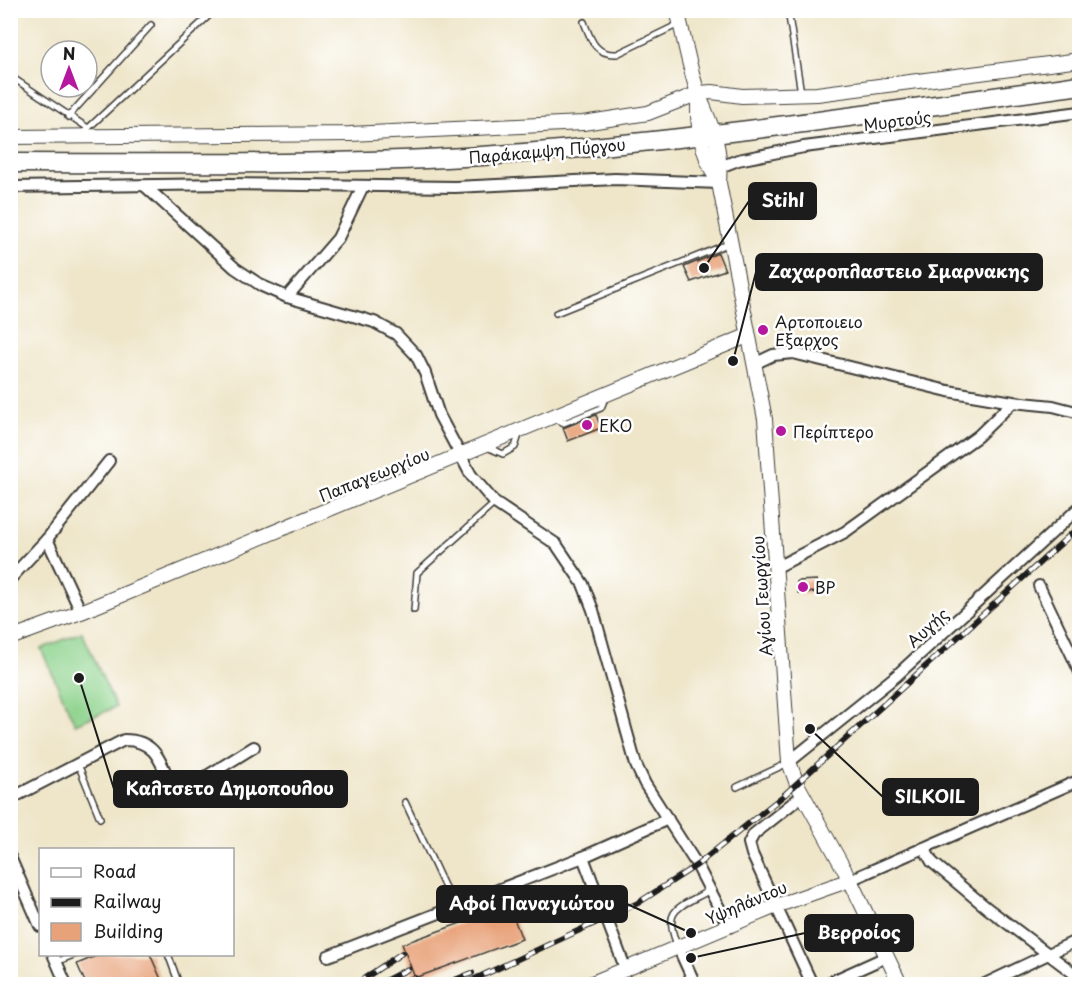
<svg xmlns="http://www.w3.org/2000/svg" width="1090" height="995" font-family="'Playpen Sans',sans-serif">
	<style>
		.pitch { fill: #8ed38d; stroke: #557854; stroke-width: 1.5 }
		.building { fill: #e8a279 }
		.lines { fill: none; stroke-linecap: round; stroke-linejoin: round }
		.lane-casing { stroke: #3c3a36; stroke-width: 8 }
		.street-casing { stroke: #3c3a36; stroke-width: 14 }
		.secondary-casing { stroke: #3c3a36; stroke-width: 16 }
		.highway-casing { stroke: #3c3a36; stroke-width: 21 }
		.lane { stroke: #fff; stroke-width: 5 }
		.street { stroke: #fff; stroke-width: 10 }
		.secondary { stroke: #fff; stroke-width: 14 }
		.highway { stroke: #fff; stroke-width: 18 }
		.rail-casing { stroke: #1c1c1c; stroke-width: 6 }
		.rail { stroke: #fff; stroke-width: 4; stroke-dasharray: 11; stroke-linecap: butt }
		.poi-dot { fill: #b5179e; stroke: #fff; stroke-width: 2 }
		.labels { text-anchor: middle; dominant-baseline: central; stroke-width: 5; stroke-linejoin: round; paint-order: stroke }
		.street-label { font-size: 16px; fill: #1c1c1c; stroke: #fff }
		.poi-label { font-size: 16px; fill: #1c1c1c; stroke: #fff; text-anchor: start }
		.leader { fill: none; stroke: #1c1c1c; stroke-width: 2 }
		.callout-dot { fill: #1c1c1c; stroke: #fff; stroke-width: 2 }
		.callout { fill: #1c1c1c; stroke: #1c1c1c; stroke-width: 2 }
		.callout-label { font-size: 18px; text-anchor: middle; font-weight: bold; fill: #fff }
	</style>
	<rect width="100%" height="100%" fill="#fff"/>
	<filter id="ink" filterUnits="userSpaceOnUse"><feTurbulence type="fractalNoise" baseFrequency=".0167" numOctaves="2"/><feDisplacementMap in="SourceGraphic" scale="12" xChannelSelector="R" yChannelSelector="G"/><feConvolveMatrix kernelMatrix="1 2 1 2 8 2 1 2 1" color-interpolation-filters="sRGB"/></filter>
	<filter id="wash" filterUnits="userSpaceOnUse"><feTurbulence type="fractalNoise" baseFrequency=".008" numOctaves="4" result="noise"/><feDisplacementMap in="SourceGraphic" scale="24" xChannelSelector="R" yChannelSelector="G"/><feGaussianBlur stdDeviation="1.35" result="paint"/><feColorMatrix in="noise" values="0 0 0 0 0 0 0 0 0 0 0 0 0 0 0 0 0 1.4 0 .05"/><feComposite in="paint" operator="in"/></filter>
	<g filter="url(#wash)">
		<rect width="100%" height="100%" fill="#efe6ca"/>
		<polygon class="pitch" points="82,632 116,707 75,724 41,649"/>
		<g id="blocks">
			<g class="building">
				<polygon points="718,253 725,270 691,282 684,267"/>
				<polygon points="596,415 601,428 568,441 563,428"/>
				<polygon points="817,580 818,592 798,593 797,581"/>
				<polygon points="509,906 522,939 415,978 402,944"/>
				<polygon points="101,954 150,954 163,984 86,984 77,964"/>
			</g>
		</g>
	</g>
	<g filter="url(#ink)">
		<use href="#blocks" fill-opacity="0" stroke="#3c3a36" stroke-width="1.5"/>
		<g class="lines">
			<g class="lane-casing">
				<g id="lane">
					<polyline points="788,10 801,93"/>
					<path d="M584,22C591,40 595,55 617,54L679,24"/>
					<polyline points="10,76 88,128"/>
					<polyline points="68,117 151,25"/>
					<polyline points="83,133 215,10"/>
					<polyline points="556,313 730,243"/>
					<polyline points="554,418 564,423 601,408 605,398"/>
					<polyline points="487,447 503,454 515,447 520,432"/>
					<polyline points="414,610 417,573 495,503"/>
					<polyline points="78,764 100,818"/>
					<polyline points="737,787 788,763"/>
					<polyline points="405,802 454,907"/>
					<path d="M678,947C661,908 679,908 710,890"/>
					<polyline points="168,954 179,984"/>
					<polyline points="56,962 76,954"/>
				</g>
			</g>
			<g class="street-casing">
				<g id="street">
					<polyline points="720,167 738,160 804,147 1080,112"/>
					<polyline points="145,186 235,268 262,286 287,297 374,322 396,334 416,355 425,373 439,415 471,475 495,503 556,544 583,584 593,610 636,765 645,784 697,865 729,927"/>
					<polyline points="10,187 229,184 455,187 615,179 719,183"/>
					<polyline points="287,297 338,238 363,186"/>
					<polyline points="754,364 773,355 793,353 948,391 1013,402 978,436 845,532 775,568"/>
					<polyline points="1013,402 1053,406 1080,413"/>
					<polyline points="47,539 81,612"/>
					<polyline points="10,579 47,539 109,461"/>
					<polyline points="1039,586 1080,672"/>
					<polyline points="789,762 896,676 1080,507"/>
					<polyline points="803,795 754,834 749,843 752,854 812,984"/>
					<path d="M10,799L124,740C154,740 160,759 170,783L186,789L254,747"/>
					<polyline points="924,848 932,862 987,908 1080,978"/>
					<polyline points="10,857 40,926"/>
					<polyline points="850,880 1080,780"/>
					<polyline points="679,949 695,984"/>
					<polyline points="53,954 66,984"/>
					<polyline points="328,956 583,857"/>
					<polyline points="626,970 583,857 668,819"/>
					<polyline points="826,984 886,957"/>
					<polyline points="985,984 1080,939"/>
				</g>
			</g>
			<g class="secondary-casing">
				<g id="secondary">
					<path d="M677,10C684,37 689,67 698,93C711,126 722,144 719,183L765,419L789,762L797,784L850,880L900,984"/>
					<path d="M699,93C695,126 702,155 719,183"/>
					<polyline points="10,137 350,134 583,123 648,113 699,93 712,92 742,96 817,94 1080,60"/>
					<polyline points="10,638 81,612 747,336"/>
					<polyline points="590,984 776,906 850,880"/>
				</g>
			</g>
			<g class="highway-casing">
				<path id="highway" d="M10,163C172,163 334,166 496,155C692,141 885,112 1080,85"/>
			</g>
			<use href="#lane" class="lane"/>
			<use href="#street" class="street"/>
			<use href="#secondary" class="secondary"/>
			<use href="#highway" class="highway"/>
			<g class="rail-casing">
				<g id="rail">
					<polyline points="356,984 402,953"/>
					<polyline points="379,984 408,969"/>
					<polyline points="392,984 415,978"/>
					<polyline points="445,984 472,973"/>
					<polyline points="464,984 638,903 697,865 783,796 1080,526"/>
				</g>
			</g>
			<use href="#rail" class="rail"/>
		</g>
	</g>
	<g class="poi-dot">
		<circle cx="763" cy="330" r="6"/>
		<circle cx="587" cy="425" r="6"/>
		<circle cx="781" cy="431" r="6"/>
		<circle cx="803" cy="587" r="6"/>
	</g>
	<g class="labels">
		<g class="street-label">
			<text transform="translate(897 120) rotate(-7)">Μυρτούς</text>
			<text transform="translate(547 150) rotate(-5)">Παράκαμψη Πύργου</text>
			<text transform="translate(374 474) rotate(-22)">Παπαγεωργίου</text>
			<text transform="translate(761 596) rotate(-94)">Αγίου Γεωργίου</text>
			<text transform="translate(927 627) rotate(-42)">Αυγής</text>
			<text transform="translate(746 902) rotate(-23)">Υψηλάντου</text>
		</g>
		<g class="poi-label">
			<text x="775" y="321">Αρτοποιειο<tspan x="775" dy="18">Εξαρχος</tspan></text>
			<text x="599" y="425">EKO</text>
			<text x="793" y="431">Περίπτερο</text>
			<text x="815" y="587">BP</text>
		</g>
	</g>
	<path class="leader" d="M704 268L749 201M733 361L756 272M79 678L114 789M810 729L883 797M691 933L627 904M691 958L805 933"/>
	<g class="callout-dot">
		<circle cx="704" cy="268" r="6"/>
		<circle cx="733" cy="361" r="6"/>
		<circle cx="79" cy="678" r="6"/>
		<circle cx="810" cy="729" r="6"/>
		<circle cx="691" cy="933" r="6"/>
		<circle cx="691" cy="958" r="6"/>
	</g>
	<g class="callout">
		<rect x="749" y="183" width="67" height="36" rx="6"/>
		<rect x="756" y="254" width="286" height="36" rx="6"/>
		<rect x="114" y="771" width="233" height="36" rx="6"/>
		<rect x="883" y="779" width="95" height="36" rx="6"/>
		<rect x="437" y="886" width="190" height="36" rx="6"/>
		<rect x="805" y="915" width="108" height="36" rx="6"/>
	</g>
	<g class="callout-label">
		<text x="783" y="207">Stihl</text>
		<text x="899" y="278">Ζαχαροπλαστειο Σμαρνακης</text>
		<text x="230" y="795">Καλτσετο Δημοπουλου</text>
		<text x="930" y="803">SILKOIL</text>
		<text x="532" y="910">Αφοί Παναγιώτου</text>
		<text x="859" y="939">Βερροίος</text>
	</g>
	<rect width="1090" height="995" fill="none" stroke="#fff" stroke-width="36"/>
	<rect x="39" y="848" width="195" height="108" fill="#ffffff" stroke="#a4a4a4" stroke-width="1.5"/>
	<rect x="51" y="868" width="30" height="9" fill="#ffffff" stroke="#a4a4a4" stroke-width="1.5"/>
	<text x="93" y="878" font-size="18" fill="#1c1c1c">Road</text>
	<rect x="51" y="898" width="30" height="9" fill="#1c1c1c" stroke="#a4a4a4" stroke-width="1.5"/>
	<text x="93" y="908" font-size="18" fill="#1c1c1c">Railway</text>
	<rect x="51" y="923" width="30" height="18" fill="#e8a279" stroke="#a4a4a4" stroke-width="1.5"/>
	<text x="93" y="938" font-size="18" fill="#1c1c1c">Building</text>
	<g transform="translate(69 69)"><circle r="28" fill="#ffffff" stroke="#a4a4a4" stroke-width="1.5"/>
	<path d="M0-4.5L10 22L0 15L-10 22Z" fill="#b5179e"/>
	<text y="-9" font-size="16" font-weight="bold" text-anchor="middle" fill="#1c1c1c">N</text>
	</g>
</svg>
